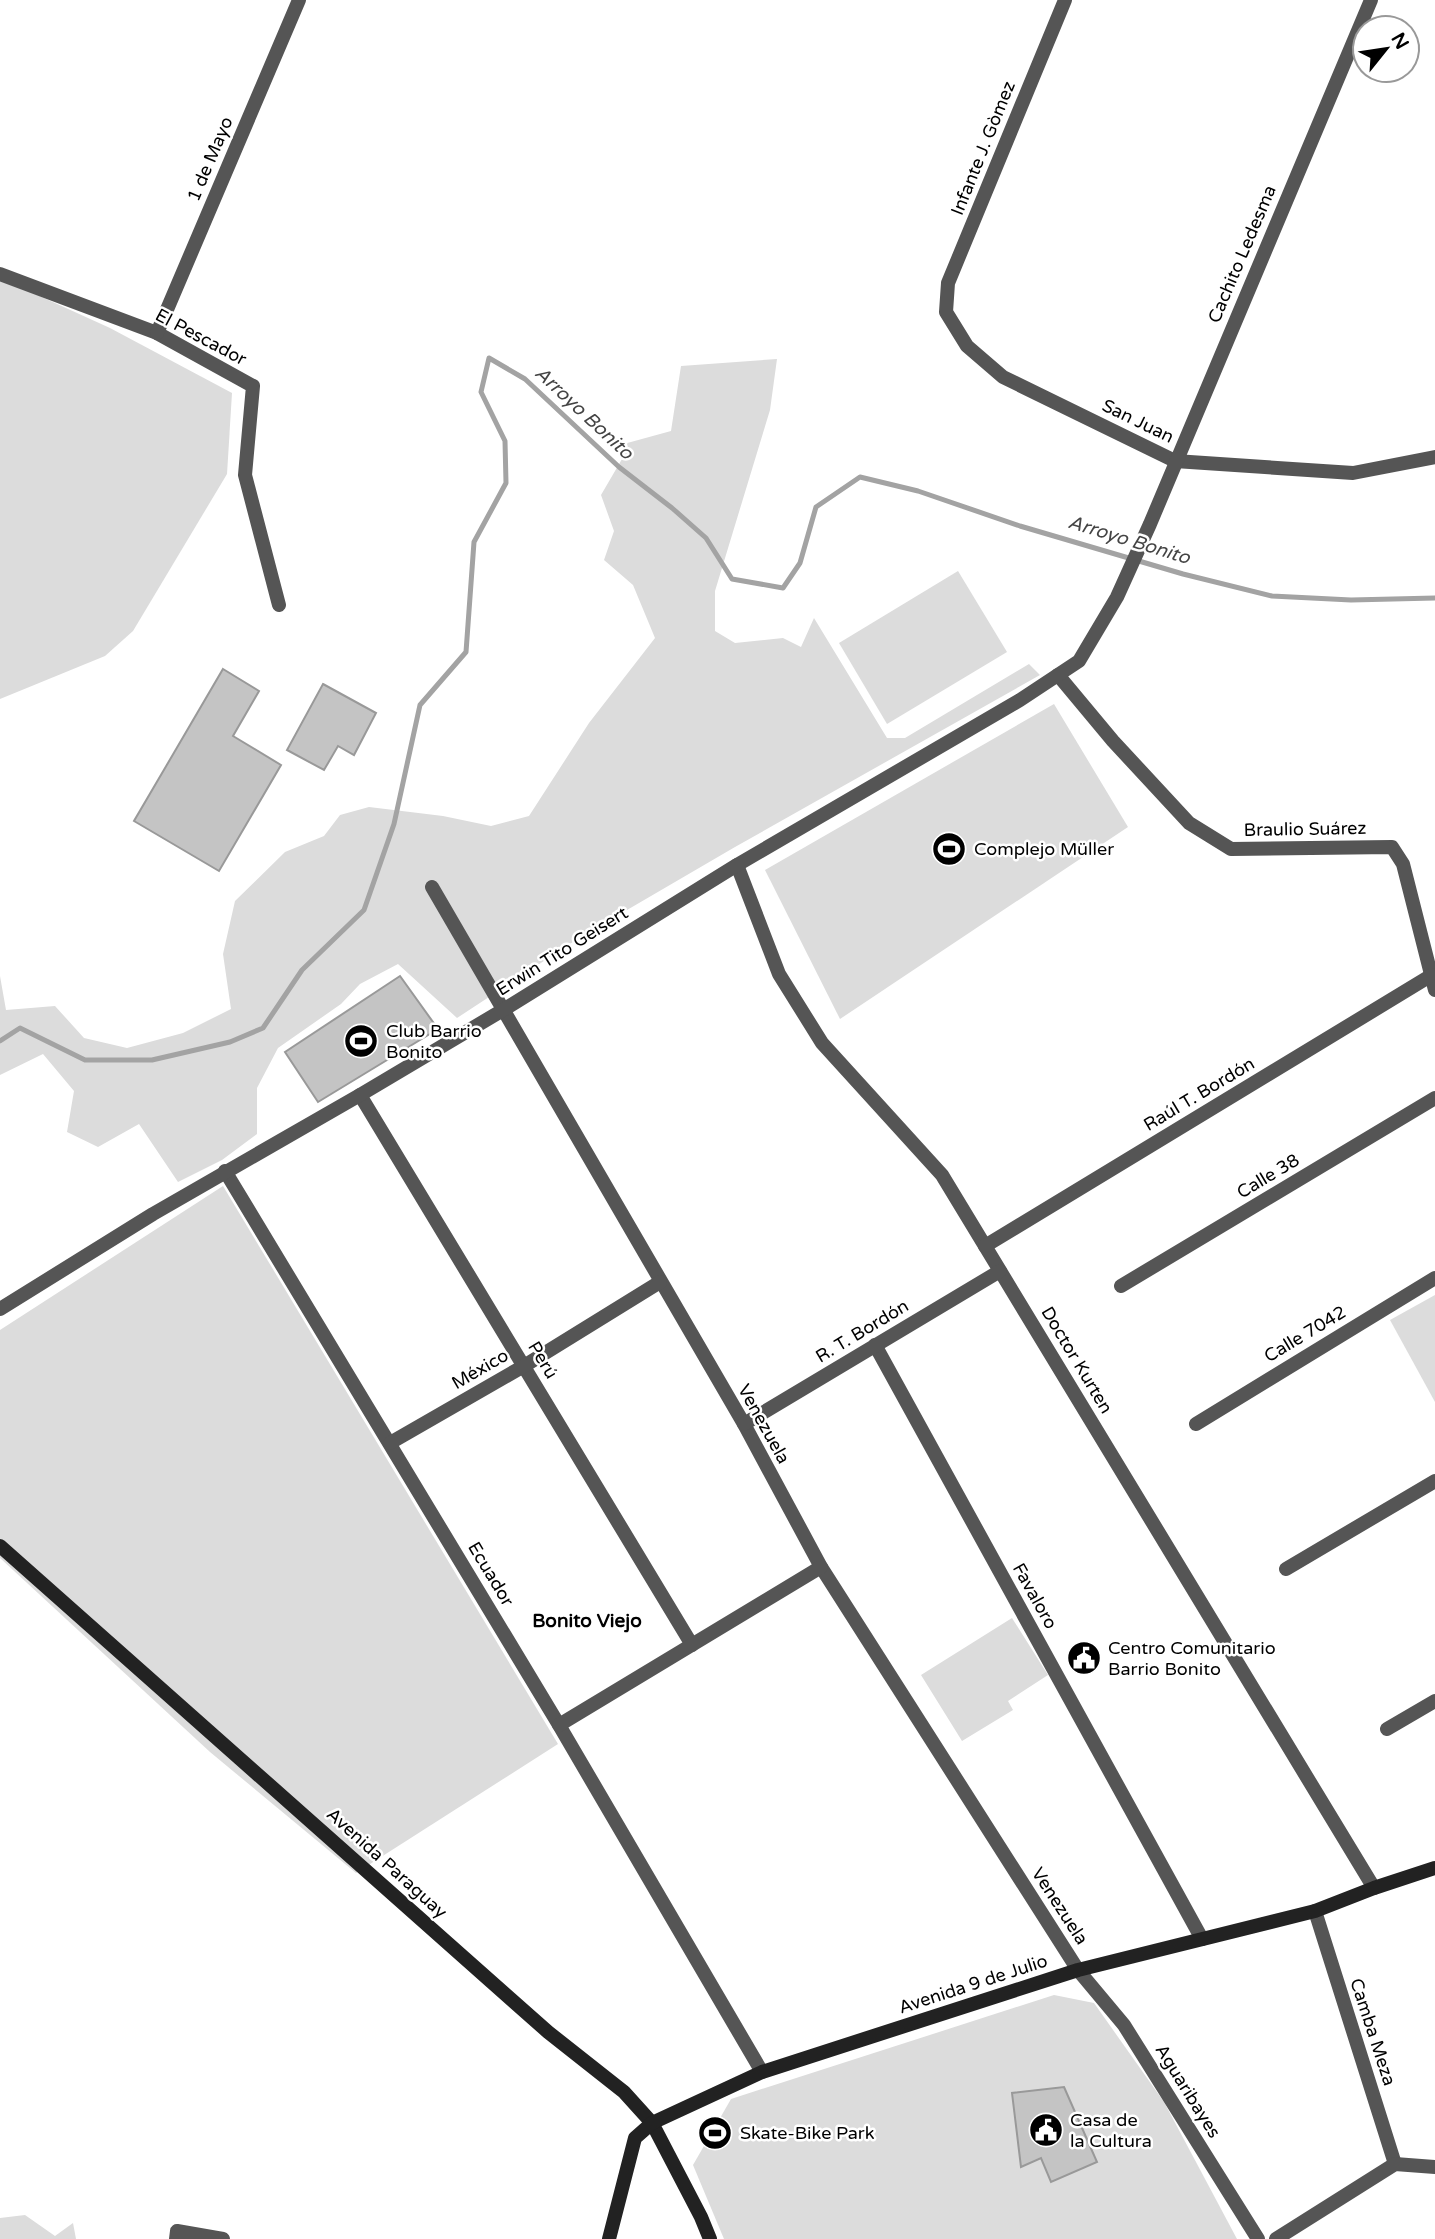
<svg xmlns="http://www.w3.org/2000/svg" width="1435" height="2239" font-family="'Varela Round',sans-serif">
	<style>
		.green { fill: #dcdcdc }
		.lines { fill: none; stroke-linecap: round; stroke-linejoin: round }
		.stream { stroke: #a3a3a3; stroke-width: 5 }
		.building { fill: #c4c4c4; stroke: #999; stroke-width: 2 }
		.street { stroke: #555; stroke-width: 14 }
		.secondary { stroke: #222; stroke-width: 14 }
		.labels { text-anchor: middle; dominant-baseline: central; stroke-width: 5; stroke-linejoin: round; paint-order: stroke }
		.street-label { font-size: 18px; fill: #000; stroke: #fff }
		.poi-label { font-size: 18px; fill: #000; stroke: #fff; text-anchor: start }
		.water-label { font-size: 19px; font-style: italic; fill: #444; stroke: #fff }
		.neighbourhood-label { font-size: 19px; font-weight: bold; fill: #000; stroke: #fff }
	</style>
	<rect width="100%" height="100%" fill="#fff"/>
	<g class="green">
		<polygon points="0,278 110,328 232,393 227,474 133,631 105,656 0,699"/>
		<polygon points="777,359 770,410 715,591 715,631 735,643 783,638 801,647 814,618 887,738 905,738 1029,664 1040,675 735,847 579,938 457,1018 398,964 360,984 341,1004 278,1048 257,1088 257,1134 222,1160 178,1182 139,1124 98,1147 67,1132 74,1091 43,1054 0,1075 0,976 6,1010 55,1006 84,1038 127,1048 183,1033 231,1009 223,954 235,901 285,852 324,836 340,815 369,807 443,816 491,826 529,816 589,723 655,638 633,585 604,560 614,531 601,495 622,459 620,445 671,431 681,366"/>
		<polygon points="958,571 1007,652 887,724 839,643"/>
		<polygon points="1054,704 1128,827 840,1019 765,870"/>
		<polygon points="223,1186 558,1744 356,1873 210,1752 0,1558 0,1330"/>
		<polygon points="1435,1295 1435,1402 1390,1320"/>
		<polygon points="1012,1618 1048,1675 1008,1701 1013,1710 962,1741 921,1675"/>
		<polygon points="1054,1995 1094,2003 1164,2102 1237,2239 724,2239 693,2165 731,2099"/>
		<polygon points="25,2215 55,2236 73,2223 76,2239 0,2239 0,2218"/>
	</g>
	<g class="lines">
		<polyline class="stream" points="0,1041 20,1028 85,1060 152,1060 230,1042 263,1028 302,970 364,910 394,824 420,705 466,652 474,542 506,483 505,441 481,392 489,358 525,379 619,467 672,508 706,538 732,579 783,588 800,563 816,507 860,477 918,491 1020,526 1183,574 1272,596 1351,600 1435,598"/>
	</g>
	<g class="building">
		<polygon points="223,669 259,691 233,736 281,765 219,871 134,821"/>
		<polygon points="323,684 376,713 354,755 338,746 324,770 287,750"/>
		<polygon points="400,976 438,1029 318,1102 285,1052"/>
		<polygon points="1064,2087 1097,2162 1051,2182 1041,2158 1021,2167 1012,2093"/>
	</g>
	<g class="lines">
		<g class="street">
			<polyline points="1065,0 948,283 946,312 967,346 1003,377 1175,461 1353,473 1435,457"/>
			<polyline points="0,274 157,333 253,386 245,475 279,605"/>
			<polyline points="157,333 299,0"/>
			<polyline points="1058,675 1113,741 1189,823 1231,849 1392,847 1403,864 1435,990"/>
			<polyline points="737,865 779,974 822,1043 942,1175 1374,1888"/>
			<polyline points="432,887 744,1424 821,1567 1078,1970 1124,2025 1258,2239"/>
			<polyline points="360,1095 692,1645"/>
			<polyline points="225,1171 559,1725 762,2072"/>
			<polyline points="985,1246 1432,975"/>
			<polyline points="1121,1286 1435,1098"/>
			<polyline points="0,1309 153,1214 360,1095 503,1010 737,865 1020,700 1079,661 1117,597 1150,524 1371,0"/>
			<polyline points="875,1345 1202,1939"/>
			<polyline points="744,1424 1000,1271"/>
			<polyline points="1196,1424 1435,1278"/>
			<polyline points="390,1443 524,1366 660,1282"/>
			<polyline points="1286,1569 1435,1481"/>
			<polyline points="559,1725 821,1567"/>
			<polyline points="1387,1729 1435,1701"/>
			<polyline points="1315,1911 1395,2164"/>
			<polyline points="176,2239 177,2231 223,2239"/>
			<polyline points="1276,2239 1395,2164 1435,2167"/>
		</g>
		<g class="secondary">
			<polyline points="0,1546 548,2032 624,2092 652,2123 701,2217 710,2239"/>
			<polyline points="609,2239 635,2138 652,2123 762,2072 1078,1970 1315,1911 1374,1888 1435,1868"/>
		</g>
	</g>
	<defs>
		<g id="stadium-disc" transform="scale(1.75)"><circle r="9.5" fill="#000" stroke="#fff"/><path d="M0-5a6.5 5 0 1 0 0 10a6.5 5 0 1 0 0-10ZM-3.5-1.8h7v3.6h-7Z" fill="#fff"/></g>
		<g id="civic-disc" transform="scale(1.75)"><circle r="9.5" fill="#000" stroke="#fff"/><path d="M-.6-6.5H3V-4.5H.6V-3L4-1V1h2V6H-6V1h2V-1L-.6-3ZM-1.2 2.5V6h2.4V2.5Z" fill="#fff"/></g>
	</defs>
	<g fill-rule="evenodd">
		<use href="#stadium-disc" x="949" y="849"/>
		<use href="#stadium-disc" x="361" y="1041"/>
		<use href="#civic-disc" x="1084" y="1658"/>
		<use href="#civic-disc" x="1046" y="2130"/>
		<use href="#stadium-disc" x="715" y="2133"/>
	</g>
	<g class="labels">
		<g class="street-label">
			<text transform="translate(983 148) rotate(-68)">Infante J. Gòmez</text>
			<text transform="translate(210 159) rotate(-67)">1 de Mayo</text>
			<text transform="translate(1242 254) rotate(-67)">Cachito Ledesma</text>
			<text transform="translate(201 337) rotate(28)">El Pescador</text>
			<text transform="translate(1138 421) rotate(26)">San Juan</text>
			<text transform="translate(1305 829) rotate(-1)">Braulio Suárez</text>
			<text transform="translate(562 951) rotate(-32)">Erwin Tito Geisert</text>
			<text transform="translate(1199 1094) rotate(-31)">Raúl T. Bordón</text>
			<text transform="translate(1268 1176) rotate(-31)">Calle 38</text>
			<text transform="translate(862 1331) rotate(-31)">R. T. Bordón</text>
			<text transform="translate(1305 1334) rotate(-31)">Calle 7042</text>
			<text transform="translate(543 1360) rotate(59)">Perú</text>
			<text transform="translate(1077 1360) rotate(59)">Doctor Kurten</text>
			<text transform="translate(480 1369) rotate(-30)">México</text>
			<text transform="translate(764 1424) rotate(61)">Venezuela</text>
			<text transform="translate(491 1574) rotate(59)">Ecuador</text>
			<text transform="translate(1035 1596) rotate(61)">Favaloro</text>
			<text transform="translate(387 1863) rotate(42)">Avenida Paraguay</text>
			<text transform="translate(1060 1906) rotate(57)">Venezuela</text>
			<text transform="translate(973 1984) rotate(-18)">Avenida 9 de Julio</text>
			<text transform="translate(1373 2032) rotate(72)">Camba Meza</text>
			<text transform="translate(1188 2091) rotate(58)">Aguaribayes</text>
		</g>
		<g class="poi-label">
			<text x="974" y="849">Complejo Müller</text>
			<text x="386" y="1031">Club Barrio<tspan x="386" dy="21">Bonito</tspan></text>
			<text x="1108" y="1648">Centro Comunitario<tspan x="1108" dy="21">Barrio Bonito</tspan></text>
			<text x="1070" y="2120">Casa de<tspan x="1070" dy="21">la Cultura</tspan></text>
			<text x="740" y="2133">Skate-Bike Park</text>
		</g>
		<g class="water-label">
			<text transform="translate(584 413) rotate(43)">Arroyo Bonito</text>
			<text transform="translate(1129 540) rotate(17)">Arroyo Bonito</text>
		</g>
		<g class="neighbourhood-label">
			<text x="587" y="1621">Bonito Viejo</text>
		</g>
	</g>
	<g transform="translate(1386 49) rotate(60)"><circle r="33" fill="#ffffff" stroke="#999999" stroke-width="2"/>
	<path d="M0-5L12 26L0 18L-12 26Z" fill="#000000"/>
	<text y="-10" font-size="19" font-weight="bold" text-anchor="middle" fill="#000000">N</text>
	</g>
</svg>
